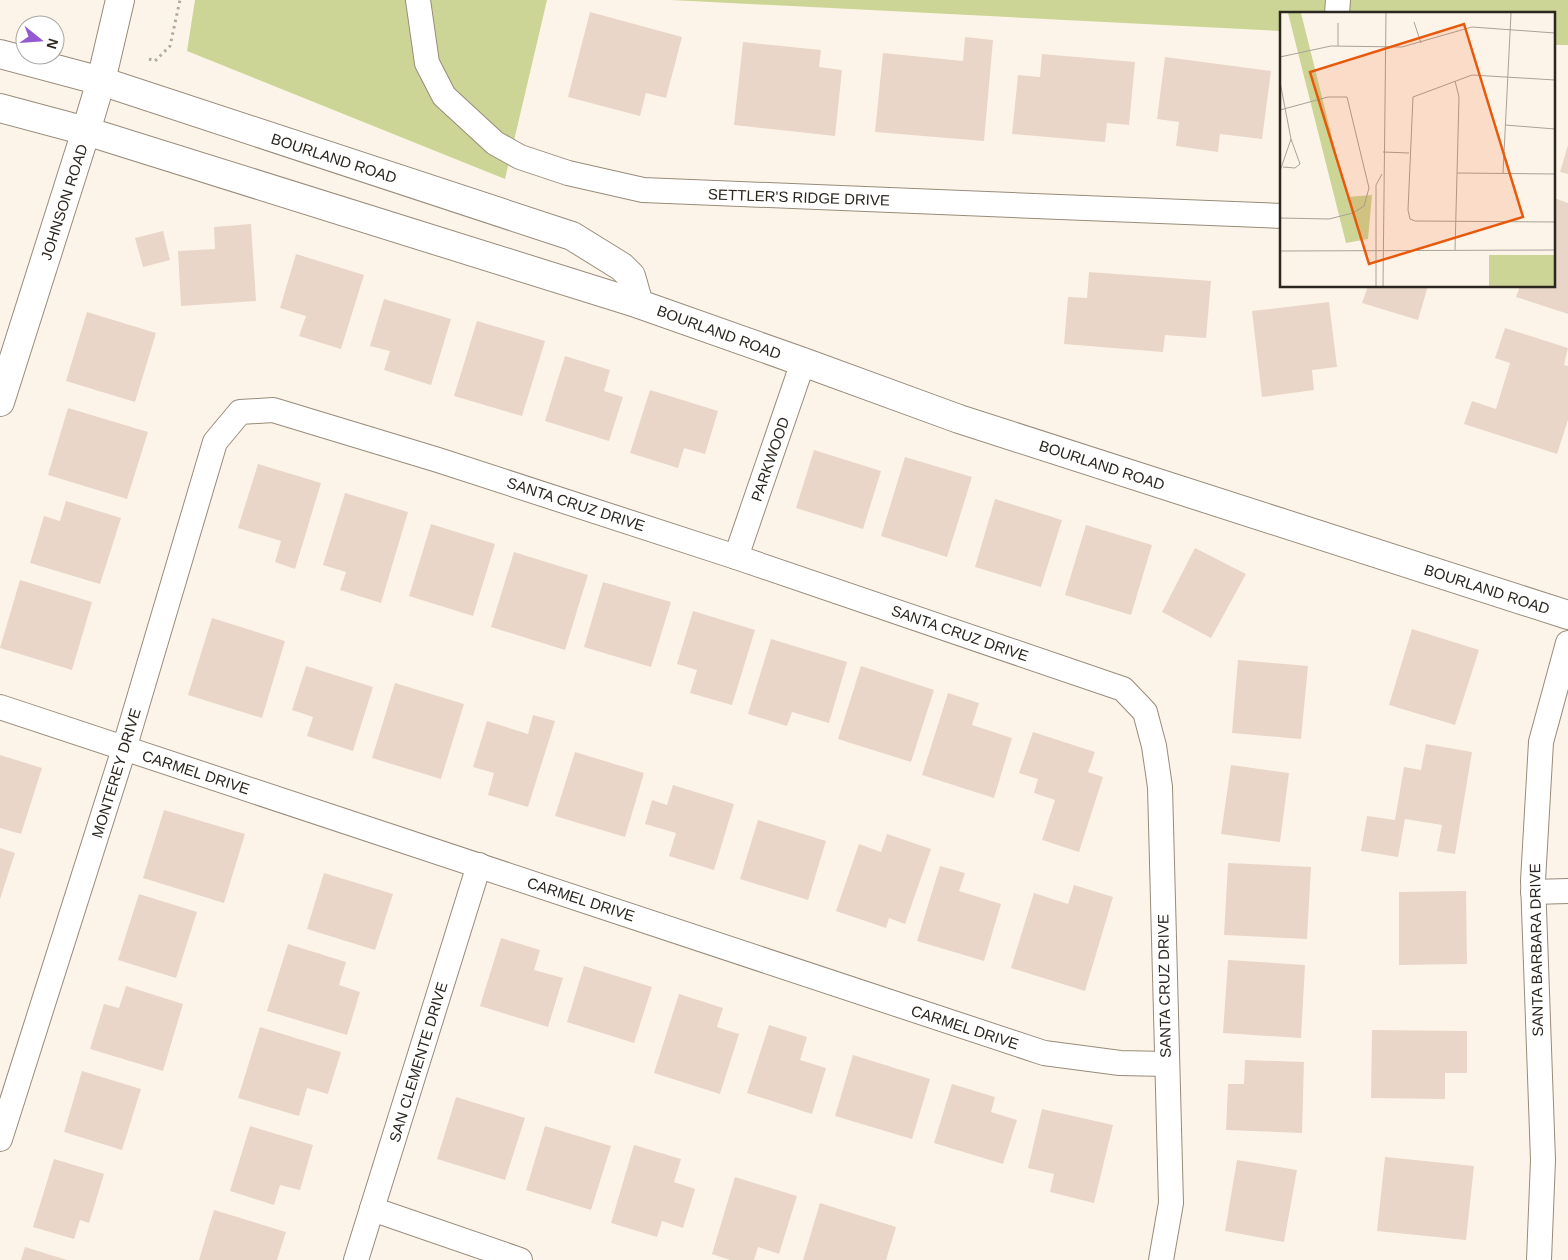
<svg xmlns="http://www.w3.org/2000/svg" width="1568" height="1260" font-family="Helvetica,sans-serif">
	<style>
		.green { fill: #ccd596 }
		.building { fill: #e9d6c8 }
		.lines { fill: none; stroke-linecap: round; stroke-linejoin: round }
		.street-casing { stroke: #988b7a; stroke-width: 26 }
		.secondary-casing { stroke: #988b7a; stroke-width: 30 }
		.path { stroke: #b2aaa1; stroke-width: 3; stroke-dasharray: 2.5 4; stroke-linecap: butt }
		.street { stroke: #fff; stroke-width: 24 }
		.secondary { stroke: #fff; stroke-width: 28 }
		.labels { text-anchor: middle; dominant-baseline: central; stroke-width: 4.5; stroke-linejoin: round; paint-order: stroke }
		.street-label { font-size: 15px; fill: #2b261f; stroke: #fff }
		.inset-road { fill: none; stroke: #a9a298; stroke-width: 1 }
		.view { fill: #e8590c; fill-opacity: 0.15; stroke: #e8590c; stroke-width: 2.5 }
		.inset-edge { fill: none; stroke: #2b261f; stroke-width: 2.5 }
	</style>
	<rect width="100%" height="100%" fill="#fdf4e9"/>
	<g class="green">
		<polygon points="195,0 547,0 505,179 187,51"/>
		<polygon points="671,0 1568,0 1568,45 1554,45 1554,14 1282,14 1282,31"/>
	</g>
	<g class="building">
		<polygon points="590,12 682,37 666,98 646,93 640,116 568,97"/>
		<polygon points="965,37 993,40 984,141 875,132 883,53 963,61"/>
		<polygon points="743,42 821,50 819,67 842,70 835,136 734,125"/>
		<polygon points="1042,54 1135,62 1129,125 1107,123 1105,142 1012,134 1018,75 1040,77"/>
		<polygon points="1165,57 1271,71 1262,139 1220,134 1218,152 1176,146 1179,122 1157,119"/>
		<polygon points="1568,145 1568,174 1560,172"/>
		<polygon points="1554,198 1568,203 1568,314 1516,297 1520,286 1554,286"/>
		<polygon points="251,224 256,301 181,306 178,251 215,249 214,227"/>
		<polygon points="163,231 170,260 143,267 135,238"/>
		<polygon points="296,254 364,275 341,349 299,336 306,316 280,308"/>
		<polygon points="1089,272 1211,281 1206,338 1165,335 1163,352 1064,344 1068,297 1087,298"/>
		<polygon points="1368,286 1428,286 1418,320 1362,303"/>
		<polygon points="384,299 451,319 431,385 384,370 390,351 370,346"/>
		<polygon points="1329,302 1337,367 1312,370 1314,390 1262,397 1252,311"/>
		<polygon points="87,312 156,333 135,402 66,381"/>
		<polygon points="477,321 545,341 522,416 454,396"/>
		<polygon points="1505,328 1568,348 1564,365 1568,366 1568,420 1557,454 1464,424 1472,401 1496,409 1510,363 1495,358"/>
		<polygon points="565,356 610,370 604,391 623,397 609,441 545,421"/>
		<polygon points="650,390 718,411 705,454 684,448 678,468 630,453"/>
		<polygon points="68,408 148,432 127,499 48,475"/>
		<polygon points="814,450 881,471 863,529 796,508"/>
		<polygon points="905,457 972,477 947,557 881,536"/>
		<polygon points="258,464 321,483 295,569 275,562 281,541 238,528"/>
		<polygon points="345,493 408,512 381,603 340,590 346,572 323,565"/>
		<polygon points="995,499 1062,520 1041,587 975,567"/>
		<polygon points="66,501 121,518 100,584 30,563 44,516 60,521"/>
		<polygon points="431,524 495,544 473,616 409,596"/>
		<polygon points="1086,525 1152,545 1131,615 1065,595"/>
		<polygon points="1195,548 1246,574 1211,638 1162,612"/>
		<polygon points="514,552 588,575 565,650 491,627"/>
		<polygon points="20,580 92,602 72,670 0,648"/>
		<polygon points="603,582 671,602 651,667 584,647"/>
		<polygon points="693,611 755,630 732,705 690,693 697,670 677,664"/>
		<polygon points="212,618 285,641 262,718 188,695"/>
		<polygon points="1412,629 1479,650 1455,725 1389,705"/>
		<polygon points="771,639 847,662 829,723 792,712 787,726 748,714"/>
		<polygon points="1238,660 1308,666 1301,739 1232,733"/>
		<polygon points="306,666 373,687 353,751 307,736 313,717 292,710"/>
		<polygon points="861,666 934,690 911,762 838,739"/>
		<polygon points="395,683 464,704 441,779 372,758"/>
		<polygon points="948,693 979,703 972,725 1012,738 994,798 922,775"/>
		<polygon points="533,715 555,721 528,807 488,795 494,773 473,767 487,721 528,734"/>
		<polygon points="1033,732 1095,752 1088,772 1103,777 1079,852 1042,840 1055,800 1034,793 1038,779 1019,773"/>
		<polygon points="1426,744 1472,752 1455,854 1437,851 1442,825 1405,819 1398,857 1361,851 1367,816 1395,820 1404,767 1421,770"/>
		<polygon points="575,752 644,773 625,837 555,816"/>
		<polygon points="0,755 42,768 21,834 0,828"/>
		<polygon points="1231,765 1289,773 1280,842 1221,834"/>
		<polygon points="673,785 734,804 714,870 669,856 676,833 645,824 652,800 667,805"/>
		<polygon points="164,810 245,834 224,903 143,878"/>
		<polygon points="758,820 826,841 808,900 740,879"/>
		<polygon points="887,834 931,849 905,924 889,918 886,928 836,911 859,844 881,852"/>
		<polygon points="0,848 15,853 0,899"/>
		<polygon points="1228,863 1311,867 1307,939 1224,935"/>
		<polygon points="940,866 965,873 959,891 1001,904 984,961 917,941"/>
		<polygon points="324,873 393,894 375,950 307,929"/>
		<polygon points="1074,885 1113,897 1085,991 1011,968 1034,893 1068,904"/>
		<polygon points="1466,891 1467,964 1399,965 1399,892"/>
		<polygon points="139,894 197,912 176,978 118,960"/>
		<polygon points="501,938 540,950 534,970 563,978 548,1027 480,1006"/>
		<polygon points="288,944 346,962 339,985 360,992 347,1035 267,1011"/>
		<polygon points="1228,960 1305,965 1301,1038 1223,1033"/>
		<polygon points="584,966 652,987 634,1043 567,1022"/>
		<polygon points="126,986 183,1004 163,1071 90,1049 104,1004 119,1008"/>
		<polygon points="679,994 723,1008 717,1027 739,1034 720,1094 654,1073"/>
		<polygon points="769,1025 807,1037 800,1060 826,1068 812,1114 747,1093"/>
		<polygon points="260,1027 341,1052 328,1094 307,1088 299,1116 238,1098"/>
		<polygon points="1372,1030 1467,1031 1467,1073 1445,1073 1445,1099 1371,1098"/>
		<polygon points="853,1055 930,1079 912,1139 835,1116"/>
		<polygon points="1245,1060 1304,1062 1302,1133 1226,1130 1228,1084 1244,1084"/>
		<polygon points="82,1071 141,1089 122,1150 64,1132"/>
		<polygon points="952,1084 995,1097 991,1112 1017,1120 1003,1164 934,1143"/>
		<polygon points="456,1097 525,1118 505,1180 437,1159"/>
		<polygon points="1042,1109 1113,1125 1094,1203 1050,1192 1054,1174 1028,1168"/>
		<polygon points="250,1126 313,1145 300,1190 280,1185 274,1205 230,1191"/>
		<polygon points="545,1126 611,1146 591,1210 526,1190"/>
		<polygon points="634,1145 681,1159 674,1182 695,1189 683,1228 662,1221 657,1237 611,1223"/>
		<polygon points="1385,1157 1474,1166 1466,1240 1377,1231"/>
		<polygon points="54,1159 104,1174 89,1223 80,1220 74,1239 33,1227"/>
		<polygon points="1237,1160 1297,1170 1284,1242 1225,1231"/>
		<polygon points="735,1177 797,1196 779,1254 758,1247 754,1260 730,1260 712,1254"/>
		<polygon points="820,1203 896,1227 886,1260 803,1260"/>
		<polygon points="214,1210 286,1232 277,1260 199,1260"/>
		<polygon points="25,1247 67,1260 21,1260"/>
	</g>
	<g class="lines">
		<g class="street-casing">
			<g id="street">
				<polyline points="418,0 427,63 444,96 495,143 520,157 568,173 643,190 1282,216"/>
				<polyline points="1337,14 1338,0"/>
				<polyline points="736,557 803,362"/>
				<polyline points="0,707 1044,1053 1120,1063 1166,1064"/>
				<polyline points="1533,892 1568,891"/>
				<polyline points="0,1139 124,749 215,442 240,412 273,410 438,460 736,557 1123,689 1145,712 1154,746 1160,787 1171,1203 1161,1260"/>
				<polyline points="372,1209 520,1260"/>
				<polyline points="356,1260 479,865"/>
				<polyline points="1539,1260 1543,1160 1533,881 1541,742 1568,643"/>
			</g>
		</g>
		<g class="secondary-casing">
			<g id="secondary">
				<polyline points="0,54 101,81 572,236 622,267 631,276 639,304"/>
				<polyline points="0,108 86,131 639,304 803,362 959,419 1568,615"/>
				<polyline points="0,402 86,131 101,81 120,0"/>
			</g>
		</g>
		<polyline class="path" points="149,59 155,61 170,46 180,0"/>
		<use href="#street" class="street"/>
		<use href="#secondary" class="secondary"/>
	</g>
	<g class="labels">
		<g class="street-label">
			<text transform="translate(334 158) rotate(18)">BOURLAND ROAD</text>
			<text transform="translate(799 197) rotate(2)">SETTLER'S RIDGE DRIVE</text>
			<text transform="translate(64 202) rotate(-72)">JOHNSON ROAD</text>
			<text transform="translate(719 332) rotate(20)">BOURLAND ROAD</text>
			<text transform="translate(770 459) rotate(-71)">PARKWOOD</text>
			<text transform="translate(1102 465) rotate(18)">BOURLAND ROAD</text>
			<text transform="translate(576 504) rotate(18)">SANTA CRUZ DRIVE</text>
			<text transform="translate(1487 589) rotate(18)">BOURLAND ROAD</text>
			<text transform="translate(960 633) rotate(19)">SANTA CRUZ DRIVE</text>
			<text transform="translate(196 772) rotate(18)">CARMEL DRIVE</text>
			<text transform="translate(116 773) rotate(-73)">MONTEREY DRIVE</text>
			<text transform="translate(581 899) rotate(18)">CARMEL DRIVE</text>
			<text transform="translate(1536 950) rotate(-91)">SANTA BARBARA DRIVE</text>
			<text transform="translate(1164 986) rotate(-91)">SANTA CRUZ DRIVE</text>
			<text transform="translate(965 1027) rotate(18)">CARMEL DRIVE</text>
			<text transform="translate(418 1062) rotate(-73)">SAN CLEMENTE DRIVE</text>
		</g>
	</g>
	<g transform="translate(1280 12)">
		<rect width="275" height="275" fill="#fdf4e9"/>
		<path d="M8,1H21L67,185L92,183L88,227L66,231ZM209,243H275V274H209Z" fill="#ccd596"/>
		<path class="inset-road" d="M134,10L141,31M58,11V34M0,45L51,34L122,35L192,15L275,21M275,68L192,63L133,85L128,198L130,207L135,209L275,210M0,70L11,127L0,159M0,98L48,85H67L89,176L84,194L73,201L49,207L0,206M225,113L275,117M103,140L129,141M3,155L15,156L20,152L11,127M177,161L275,162M223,161L231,1M175,238L179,85L175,69M0,239L275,238M96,274V173L102,162M103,274L106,1"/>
		<path class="view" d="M184,12L243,205L89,252L30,60Z"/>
		<rect width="275" height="275" class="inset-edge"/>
	</g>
	<g transform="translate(40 40) rotate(107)"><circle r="24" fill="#ffffff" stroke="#aaa8a5"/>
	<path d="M0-4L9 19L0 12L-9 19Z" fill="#9359d0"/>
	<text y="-8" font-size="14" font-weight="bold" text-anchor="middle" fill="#2b261f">N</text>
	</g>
</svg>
